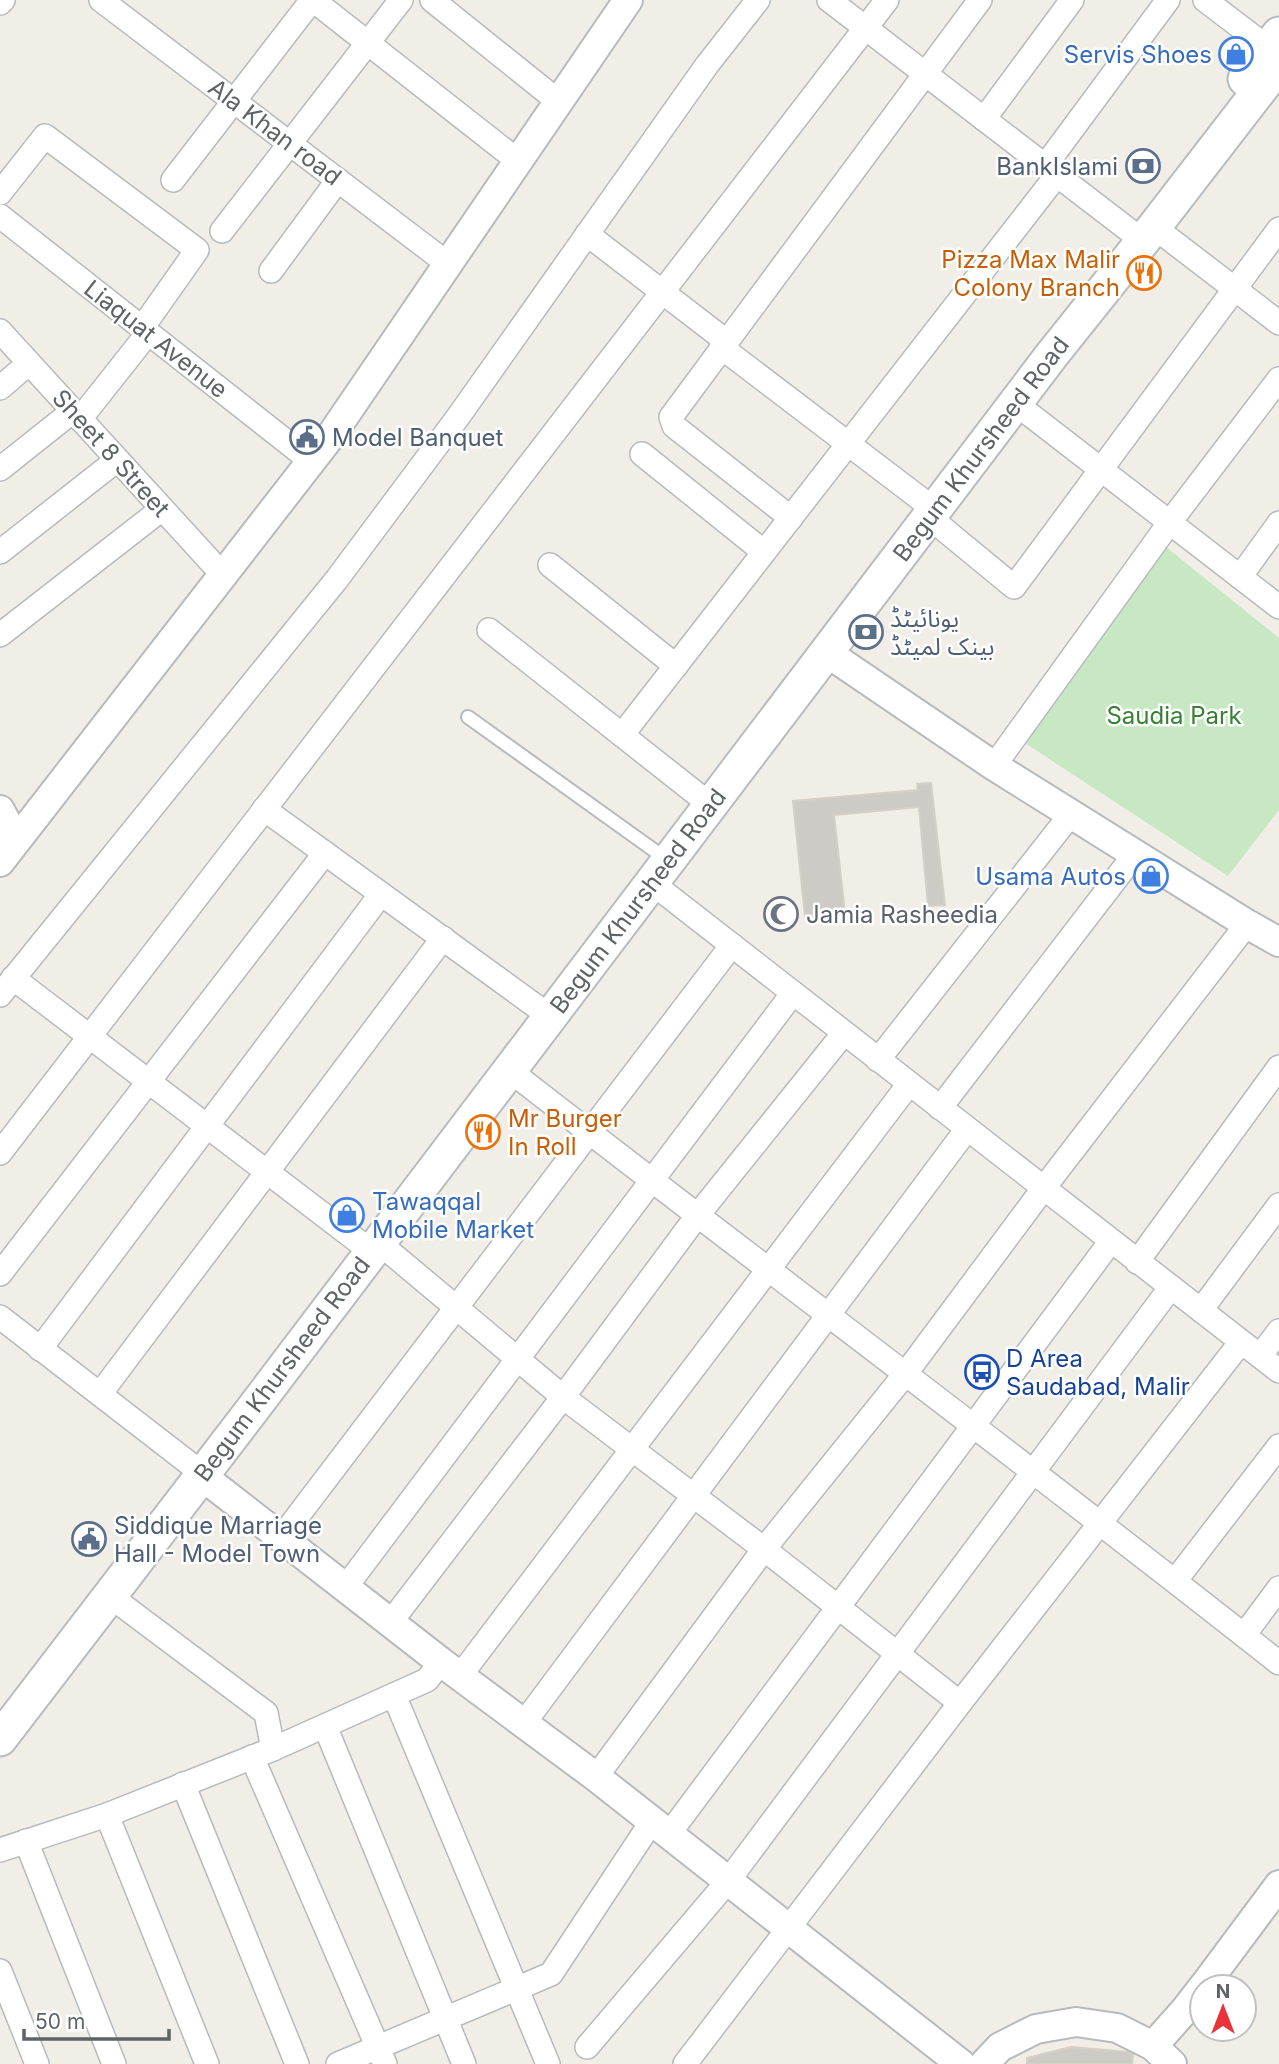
<svg xmlns="http://www.w3.org/2000/svg" width="1279" height="2064" font-family="Inter,'Noto Sans Arabic',sans-serif">
	<style>
		.green { fill: #c8e8c4 }
		.building { fill: #cecbc6; stroke: #d6cfc5; stroke-width: 2 }
		.lines { fill: none; stroke-linecap: round; stroke-linejoin: round }
		.service-casing { stroke: #b7babd; stroke-width: 16 }
		.minor-casing { stroke: #b7babd; stroke-width: 26 }
		.tertiary-casing { stroke: #b7babd; stroke-width: 32 }
		.secondary-casing { stroke: #b8bcc0; stroke-width: 37 }
		.service { stroke: #fff; stroke-width: 12 }
		.minor { stroke: #fff; stroke-width: 23 }
		.tertiary { stroke: #fff; stroke-width: 28 }
		.secondary { stroke: #fff; stroke-width: 33 }
		.labels { text-anchor: middle; dominant-baseline: central; stroke-width: 5; stroke-linejoin: round; paint-order: stroke }
		.shop-label { font-size: 24px; fill: #366cbe; stroke: #fff; text-anchor: end }
		.street-label { font-size: 24px; fill: #5e6367; stroke: #fff }
		.service-label { font-size: 24px; fill: #4e5e75; stroke: #fff; text-anchor: start }
		.food-label { font-size: 24px; fill: #c56008; stroke: #fff; text-anchor: end }
		.park-label { font-size: 24px; fill: #388133; stroke: #fff }
		.worship-label { font-size: 24px; fill: #5b616d; stroke: #fff; text-anchor: start }
		.transit-label { font-size: 24px; fill: #164399; stroke: #fff; text-anchor: start }
	</style>
	<rect width="100%" height="100%" fill="#f1eee7"/>
	<polygon class="green" points="1166,547 1279,638 1279,810 1228,876 1025,743"/>
	<g class="building">
		<polygon points="931,783 945,905 928,906 919,807 834,815 845,913 805,917 793,801 918,790 917,784"/>
		<polygon points="1071,2047 1128,2052 1133,2054 1132,2064 1027,2064 1027,2058"/>
	</g>
	<g class="lines">
		<g class="service-casing">
			<polyline id="service" points="468,717 655,851"/>
		</g>
		<g class="minor-casing">
			<g id="minor">
				<polyline points="101,0 448,264"/>
				<polyline points="313,0 518,161"/>
				<polyline points="432,0 559,102"/>
				<polyline points="829,0 1130,231"/>
				<polyline points="1205,0 1268,48"/>
				<polyline points="0,3 3,0"/>
				<polyline points="984,119 1072,0"/>
				<polyline points="1045,166 1168,0"/>
				<polyline points="173,180 312,0"/>
				<polyline points="0,193 45,136 197,250 142,328"/>
				<polyline points="0,216 311,461"/>
				<polyline points="1154,227 1279,323"/>
				<polyline points="222,231 401,0"/>
				<polyline points="587,234 726,341"/>
				<polyline points="271,271 338,180"/>
				<polyline points="0,331 223,575"/>
				<polyline points="721,347 922,500"/>
				<polyline points="0,388 29,363"/>
				<polyline points="1015,403 1279,607"/>
				<polyline points="80,419 148,333"/>
				<polyline points="642,454 764,552"/>
				<polyline points="0,469 73,411"/>
				<polyline points="929,517 1014,587 1279,229"/>
				<polyline points="791,518 674,426 671,417 980,0"/>
				<polyline points="0,552 117,460"/>
				<polyline points="550,565 676,666"/>
				<polyline points="1240,577 1279,523"/>
				<polyline points="489,630 698,795"/>
				<polyline points="0,635 162,509"/>
				<polyline points="622,735 1057,175"/>
				<polyline points="994,766 1170,522 1279,379"/>
				<polyline points="264,809 537,1007"/>
				<polyline points="652,883 1279,1371"/>
				<polyline points="13,978 359,1242"/>
				<polyline points="0,995 337,579 458,417 707,65 758,0"/>
				<polyline points="878,1060 1071,814"/>
				<path d="M509,1070C765,1269 1025,1462 1279,1663"/>
				<polyline points="940,1108 1135,854"/>
				<polyline points="0,1153 887,0"/>
				<polyline points="378,1242 563,1397 764,1549 960,1703"/>
				<polyline points="1137,1262 1279,1067"/>
				<polyline points="0,1274 325,853"/>
				<polyline points="1201,1310 1279,1205"/>
				<polyline points="0,1317 190,1464"/>
				<polyline points="40,1349 381,894"/>
				<polyline points="1260,1356 1279,1331"/>
				<polyline points="100,1394 443,938"/>
				<polyline points="281,1538 732,945"/>
				<polyline points="1175,1581 1279,1446"/>
				<polyline points="345,1588 793,993"/>
				<polyline points="110,1596 266,1713 273,1749"/>
				<polyline points="390,1623 563,1397 697,1216 844,1033"/>
				<polyline points="1244,1635 1279,1588"/>
				<polyline points="460,1676 909,1084"/>
				<polyline points="394,1695 548,2064"/>
				<polyline points="524,1723 967,1129"/>
				<polyline points="325,1726 464,2064"/>
				<polyline points="252,1757 385,2064"/>
				<polyline points="596,1777 764,1549 906,1373 1043,1189 1247,924"/>
				<polyline points="183,1784 297,2064"/>
				<polyline points="107,1815 207,2064"/>
				<polyline points="669,1834 1111,1241"/>
				<polyline points="26,1841 114,2064"/>
				<polyline points="0,1850 107,1815 273,1749 427,1680 441,1662"/>
				<polyline points="0,1971 37,2064"/>
				<polyline points="587,2047 728,1881 1171,1287"/>
				<polyline points="338,2064 551,1974 652,1821"/>
				<polyline points="685,2064 960,1703 1241,1342"/>
			</g>
		</g>
		<g class="tertiary-casing">
			<g id="tertiary">
				<polyline points="826,652 994,766 1247,924 1279,942"/>
				<polyline points="0,810 16,840"/>
				<polyline points="0,862 330,437 628,0"/>
				<polyline points="202,1476 441,1662 596,1777 961,2064"/>
				<polyline points="1203,1987 1279,1885"/>
				<polyline points="1153,2046 1185,2010 1202,1988"/>
				<polyline points="984,2064 1000,2047 1036,2029 1076,2022 1117,2028 1153,2046 1172,2064"/>
			</g>
		</g>
		<g class="secondary-casing">
			<g id="secondary">
				<polyline points="1245,79 1279,34"/>
				<polyline points="0,1739 249,1414 1051,356 1154,227 1279,65"/>
			</g>
		</g>
		<use href="#service" class="service"/>
		<use href="#minor" class="minor"/>
		<use href="#tertiary" class="tertiary"/>
		<use href="#secondary" class="secondary"/>
	</g>
	<defs>
		<g id="shop-ring" transform="scale(1.75)"><circle r="9.5" fill="#fff" stroke="#3f7fe0" stroke-width="1.5"/><path d="M-5-2.5h2.3a2.7 3.5 0 0 1 5.4 0H5L5.5 6h-11ZM-1.5-2.5h3a1.5 2.3 0 0 0-3 0Z" fill="#3f7fe0"/></g>
		<g id="bank-ring" transform="scale(1.75)"><circle r="9.5" fill="#fff" stroke="#5c6f8a" stroke-width="1.5"/><path d="M-6-4H6V4H-6ZM0-2.3a2.3 2.3 0 1 0 0 4.6a2.3 2.3 0 1 0 0-4.6Z" fill="#5c6f8a"/></g>
		<g id="restaurant-ring" transform="scale(1.75)"><circle r="9.5" fill="#fff" stroke="#e8710a" stroke-width="1.5"/><path d="M-5-6h1v4h1v-4h1v4h1v-4h1v5L-1.5 .5V6h-2V.5L-5-1ZM5-6V6H3V1.5H1.5Q1.5-4 5-6Z" fill="#e8710a"/></g>
		<g id="civic-ring" transform="scale(1.75)"><circle r="9.5" fill="#fff" stroke="#5c6f8a" stroke-width="1.5"/><path d="M-.6-6.5H3V-4.5H.6V-3L4-1V1h2V6H-6V1h2V-1L-.6-3ZM-1.2 2.5V6h2.4V2.5Z" fill="#5c6f8a"/></g>
		<g id="mosque-ring" transform="scale(1.75)"><circle r="9.5" fill="#fff" stroke="#6b7280" stroke-width="1.5"/><path d="M3.5-4.9A6 6 0 1 0 3.5 4.9A5 5 0 1 1 3.5-4.9Z" fill="#6b7280"/></g>
		<g id="bus-ring" transform="scale(1.75)"><circle r="9.5" fill="#fff" stroke="#1a4fb4" stroke-width="1.5"/><path d="M-5-6H5V4H4V6H2V4H-2V6H-4V4H-5ZM-3.5-4V0h7V-4ZM-3.5 1.2v1.5H-2V1.2ZM2 1.2v1.5H3.5V1.2Z" fill="#1a4fb4"/></g>
	</defs>
	<g fill-rule="evenodd">
		<use href="#shop-ring" x="1236" y="54"/>
		<use href="#bank-ring" x="1143" y="166"/>
		<use href="#restaurant-ring" x="1144" y="273"/>
		<use href="#civic-ring" x="307" y="437"/>
		<use href="#bank-ring" x="866" y="632"/>
		<use href="#shop-ring" x="1151" y="876"/>
		<use href="#mosque-ring" x="781" y="914"/>
		<use href="#restaurant-ring" x="483" y="1132"/>
		<use href="#shop-ring" x="347" y="1215"/>
		<use href="#bus-ring" x="982" y="1372"/>
		<use href="#civic-ring" x="89" y="1539"/>
	</g>
	<g class="labels">
		<g class="shop-label">
			<text x="1212" y="54">Servis Shoes</text>
			<text x="1126" y="876">Usama Autos</text>
			<text x="372" y="1201" text-anchor="start">Tawaqqal<tspan x="372" dy="28">Mobile Market</tspan></text>
		</g>
		<g class="street-label">
			<text transform="translate(275 132) rotate(37)">Ala Khan road</text>
			<text transform="translate(156 339) rotate(38)">Liaquat Avenue</text>
			<text transform="translate(981 449) rotate(-53)">Begum Khursheed Road</text>
			<text transform="translate(111 453) rotate(48)">Sheet 8 Street</text>
			<text transform="translate(638 901) rotate(-53)">Begum Khursheed Road</text>
			<text transform="translate(282 1369) rotate(-53)">Begum Khursheed Road</text>
		</g>
		<g class="service-label">
			<text x="1118" y="166" text-anchor="end">BankIslami</text>
			<text x="332" y="437">Model Banquet</text>
			<text x="890" y="618">یونائیٹڈ<tspan x="890" dy="28">بینک لمیٹڈ</tspan></text>
			<text x="114" y="1525">Siddique Marriage<tspan x="114" dy="28">Hall - Model Town</tspan></text>
		</g>
		<g class="food-label">
			<text x="1120" y="259">Pizza Max Malir<tspan x="1120" dy="28">Colony Branch</tspan></text>
			<text x="508" y="1118" text-anchor="start">Mr Burger<tspan x="508" dy="28">In Roll</tspan></text>
		</g>
		<g class="park-label">
			<text x="1174" y="715">Saudia Park</text>
		</g>
		<g class="worship-label">
			<text x="806" y="914">Jamia Rasheedia</text>
		</g>
		<g class="transit-label">
			<text x="1006" y="1358">D Area<tspan x="1006" dy="28">Saudabad, Malir</tspan></text>
		</g>
	</g>
	<g transform="translate(1223 2008)"><circle r="33" fill="#ffffff" stroke="#bfc1c2" stroke-width="2"/>
	<path d="M0-5L12 26L0 18L-12 26Z" fill="#ea3338"/>
	<text y="-10" font-size="19" font-weight="bold" text-anchor="middle" fill="#5e6367">N</text>
	</g>
	<path d="M24 2029v10h145v-10" fill="none" stroke="#5e6367" stroke-width="3.5"/>
	<text x="35" y="2029" font-size="21" fill="#5e6367" stroke="#ffffff" stroke-width="5" paint-order="stroke">50 m</text>
</svg>
